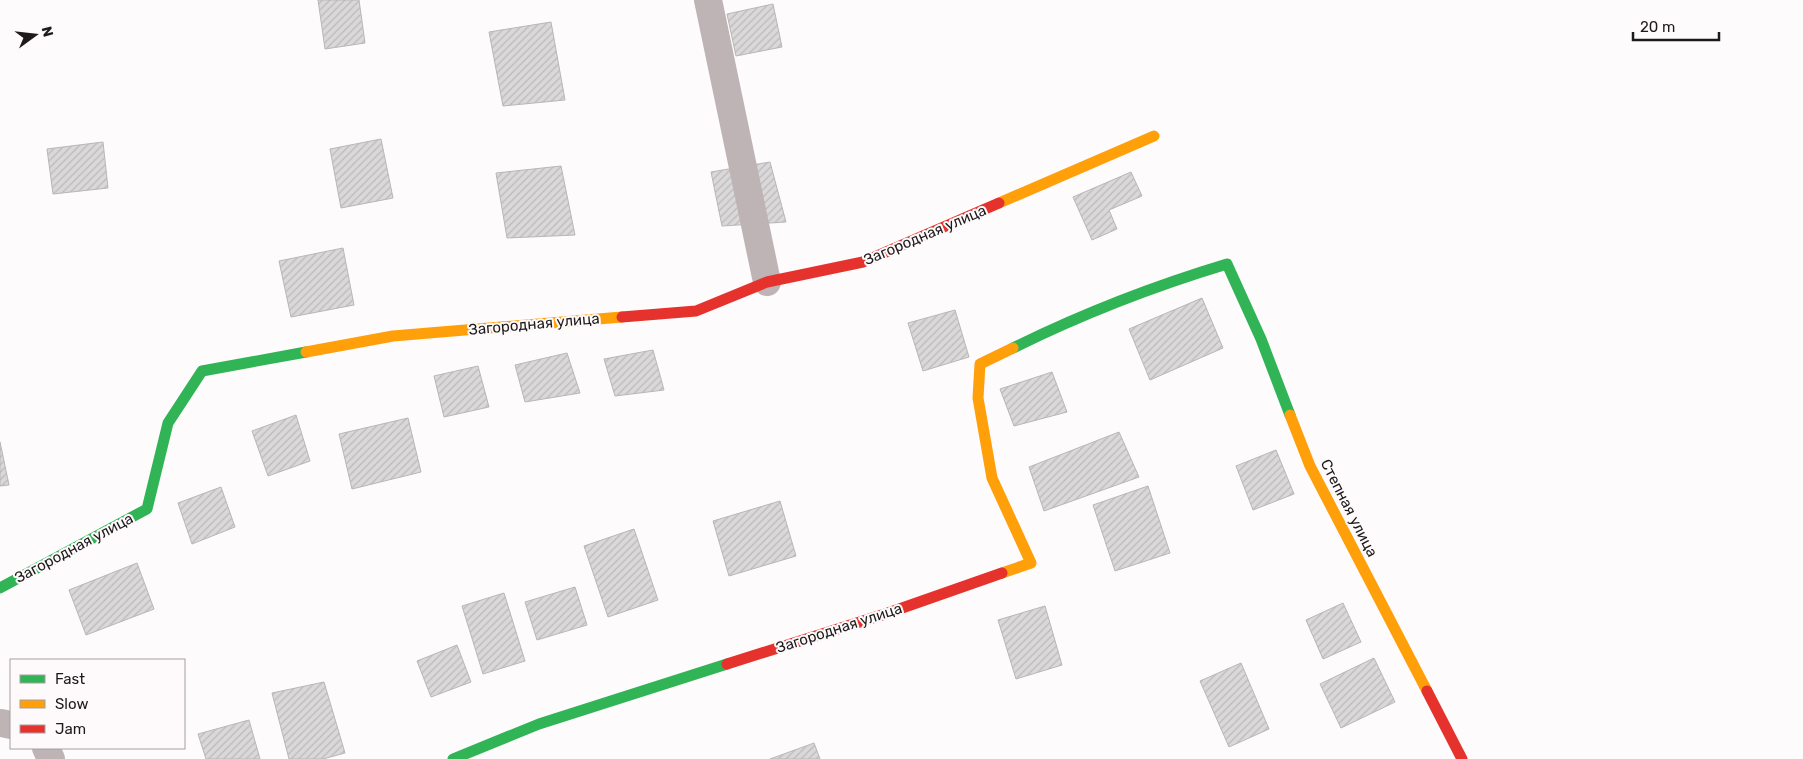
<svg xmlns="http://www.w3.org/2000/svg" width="1803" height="759" font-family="Rubik,sans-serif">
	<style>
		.building { fill: url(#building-hatch); stroke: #b8b6b7 }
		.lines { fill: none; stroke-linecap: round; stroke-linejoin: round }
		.street { stroke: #beb3b5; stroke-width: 28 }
		.fast { stroke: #30b455; stroke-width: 11 }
		.slow { stroke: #ff9f0a; stroke-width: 11 }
		.jam { stroke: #e5322d; stroke-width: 11 }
		.labels { text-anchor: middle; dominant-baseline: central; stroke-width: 4; stroke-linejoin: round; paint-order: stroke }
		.street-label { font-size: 15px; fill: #1d1a1b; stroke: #fefafb }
	</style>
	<defs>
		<pattern id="building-hatch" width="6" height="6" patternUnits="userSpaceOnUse" patternTransform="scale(1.25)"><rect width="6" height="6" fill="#dad8d8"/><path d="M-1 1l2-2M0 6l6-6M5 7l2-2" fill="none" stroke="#bbb9b9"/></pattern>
	</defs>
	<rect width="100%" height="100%" fill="#fdfbfc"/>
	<g class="building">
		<polygon points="318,0 359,0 365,43 325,49"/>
		<polygon points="773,4 782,47 736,56 727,14"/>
		<polygon points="551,22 565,100 503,106 489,32"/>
		<polygon points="381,139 393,198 341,208 330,149"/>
		<polygon points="103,142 108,188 53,194 47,149"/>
		<polygon points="770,162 786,222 722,226 711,172"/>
		<polygon points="561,166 575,235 507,238 496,173"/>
		<polygon points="1131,172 1142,196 1109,210 1117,229 1092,240 1073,197"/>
		<polygon points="343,248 354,305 291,317 279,261"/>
		<polygon points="1202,298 1223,348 1150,380 1129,329"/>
		<polygon points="955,310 969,357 923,371 908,323"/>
		<polygon points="653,350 664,390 615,396 604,359"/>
		<polygon points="567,353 580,393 525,402 515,365"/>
		<polygon points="478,366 489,407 444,417 434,376"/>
		<polygon points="1052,372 1067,412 1014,426 1000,389"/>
		<polygon points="296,415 310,461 268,476 252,431"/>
		<polygon points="408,418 421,472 352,489 339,434"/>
		<polygon points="1119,432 1139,477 1044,511 1029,467"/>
		<polygon points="0,442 9,485 0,486"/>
		<polygon points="1276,450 1294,494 1253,510 1236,466"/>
		<polygon points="1148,486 1170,553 1115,571 1093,505"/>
		<polygon points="221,487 235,527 192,544 178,503"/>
		<polygon points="780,501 796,556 729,576 713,521"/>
		<polygon points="634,529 658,600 608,617 584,546"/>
		<polygon points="137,563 154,609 86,635 69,590"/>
		<polygon points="575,587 587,625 537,640 525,602"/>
		<polygon points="504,593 525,661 483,674 462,606"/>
		<polygon points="1343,603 1361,642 1323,659 1306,620"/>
		<polygon points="1045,606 1062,665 1016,679 998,620"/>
		<polygon points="457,645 471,682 431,697 417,661"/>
		<polygon points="1374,658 1395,702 1341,728 1320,684"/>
		<polygon points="1241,663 1269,729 1229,747 1200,681"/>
		<polygon points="324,682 345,753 323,759 289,759 272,693"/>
		<polygon points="249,720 260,759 206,759 198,734"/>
		<polygon points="814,743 820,759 770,759"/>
	</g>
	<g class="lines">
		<g class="street">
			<polyline points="708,0 767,282"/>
			<polyline points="1,723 11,725"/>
			<polyline points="46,748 51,759"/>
		</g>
		<g class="fast">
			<path d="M1013,348C1082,314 1154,286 1227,264L1261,339L1290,415"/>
			<polyline points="0,588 147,509 168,423 202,371 306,352"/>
			<polyline points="453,759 539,724 727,664"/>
		</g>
		<g class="slow">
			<polyline points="999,203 1154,136"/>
			<polyline points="306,352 393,336 622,317"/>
			<polyline points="1290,415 1310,466 1427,691"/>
			<polyline points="1002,573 1031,563 992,478 978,398 980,364 1013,348"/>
		</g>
		<g class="jam">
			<polyline points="622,317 696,311 767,282 863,262 999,203"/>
			<polyline points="727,664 885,614 1002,573"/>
			<polyline points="1427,691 1462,759"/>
		</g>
	</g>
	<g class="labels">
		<g class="street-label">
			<text transform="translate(925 235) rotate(-23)">Загородная улица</text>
			<text transform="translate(534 324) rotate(-5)">Загородная улица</text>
			<text transform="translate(1349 508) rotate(63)">Степная улица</text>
			<text transform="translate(74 548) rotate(-28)">Загородная улица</text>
			<text transform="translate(839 628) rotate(-18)">Загородная улица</text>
		</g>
	</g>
	<rect x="10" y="659" width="175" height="90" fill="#fefafb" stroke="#a4a0a1"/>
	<rect x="20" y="675" width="25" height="8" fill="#30b455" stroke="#a4a0a1"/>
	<text x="55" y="684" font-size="15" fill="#1d1a1b">Fast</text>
	<rect x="20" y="700" width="25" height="8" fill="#ff9f0a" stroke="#a4a0a1"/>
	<text x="55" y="709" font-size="15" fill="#1d1a1b">Slow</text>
	<rect x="20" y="725" width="25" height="8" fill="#e5322d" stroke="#a4a0a1"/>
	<text x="55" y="734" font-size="15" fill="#1d1a1b">Jam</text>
	<g transform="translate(35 35) rotate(75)" stroke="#fefafb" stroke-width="4" paint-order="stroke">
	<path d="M0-4L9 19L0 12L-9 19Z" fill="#1d1a1b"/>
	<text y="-8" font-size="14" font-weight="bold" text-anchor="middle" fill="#1d1a1b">N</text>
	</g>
	<path d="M1633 32v8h86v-8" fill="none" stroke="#1d1a1b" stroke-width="2.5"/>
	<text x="1640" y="32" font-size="15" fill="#1d1a1b" stroke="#fefafb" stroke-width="4" paint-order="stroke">20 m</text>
</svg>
